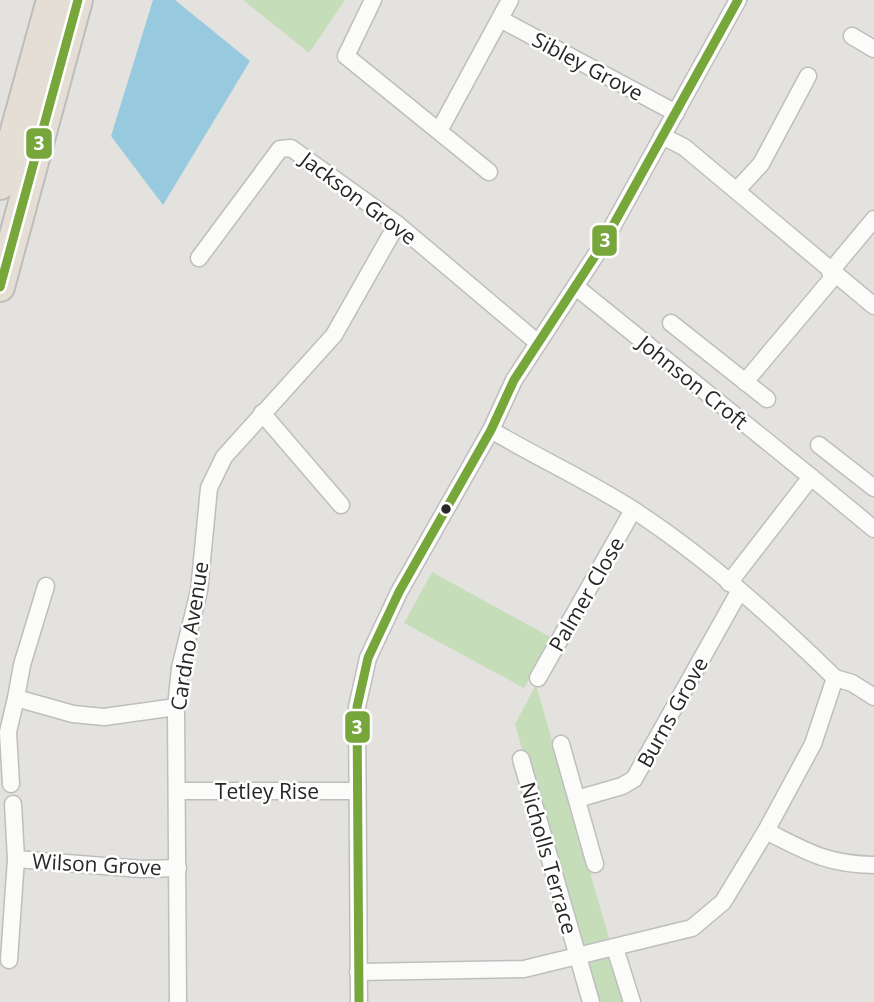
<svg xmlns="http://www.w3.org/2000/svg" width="874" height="1002" font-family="'Open Sans',sans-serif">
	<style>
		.green { fill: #c6ddba }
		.water { fill: #98cadf }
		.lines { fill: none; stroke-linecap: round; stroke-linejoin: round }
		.minor-casing { stroke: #bfbebe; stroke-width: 19 }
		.trunk-casing { stroke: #bebdbc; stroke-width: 32 }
		.minor { stroke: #fbfbfa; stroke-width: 16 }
		.trunk { stroke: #e4ded4; stroke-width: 28 }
		.bus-1-casing { stroke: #fff; stroke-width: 14 }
		.bus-1 { stroke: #77a63b; stroke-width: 9 }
		.bus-dot { fill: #272727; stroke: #fff; stroke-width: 2.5 }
		.labels { text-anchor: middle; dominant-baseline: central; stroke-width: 5; stroke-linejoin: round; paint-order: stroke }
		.street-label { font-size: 21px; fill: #272727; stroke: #fff }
		.line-badge { stroke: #fff; stroke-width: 2.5 }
		.badge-label { font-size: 19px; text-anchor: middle; font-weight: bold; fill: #fff }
	</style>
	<rect width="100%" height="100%" fill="#e4e2de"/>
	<g class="green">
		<polygon points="243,0 345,0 309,53"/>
		<polygon points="432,572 552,638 524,688 404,623"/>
		<polygon points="536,685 611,945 579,954 515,724"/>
		<polygon points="613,952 628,1002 595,1002 583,961"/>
	</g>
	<polygon class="water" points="153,0 175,0 250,61 163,205 111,136"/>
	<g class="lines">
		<g class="minor-casing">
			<g id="minor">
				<polyline points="373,0 346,56 489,172"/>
				<polyline points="500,19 676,113"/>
				<polyline points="852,36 874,49"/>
				<polyline points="439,131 510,0"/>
				<polyline points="662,136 684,147 874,306"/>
				<polyline points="737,190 761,164 808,76"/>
				<polyline points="199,258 280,149 291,148 397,224 538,343"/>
				<polyline points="830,272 874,219"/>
				<polyline points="576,287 811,477 729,583"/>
				<polyline points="671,323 767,399"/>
				<polyline points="745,382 835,275"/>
				<polyline points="262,413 341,505"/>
				<polyline points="819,445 874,488"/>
				<polyline points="811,477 874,529"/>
				<polyline points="538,678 633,510"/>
				<polyline points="835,678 852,683 874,697"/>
				<polyline points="16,698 22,665 46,586"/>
				<polyline points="561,744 595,864"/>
				<polyline points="521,759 591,1002"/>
				<polyline points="11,784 8,732 16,698 73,714 104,717 176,707"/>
				<polyline points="177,791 357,791"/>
				<polyline points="577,799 622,786 634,779 739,592"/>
				<path d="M766,831C808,852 826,864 874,865"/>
				<polyline points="16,859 142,869 178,868"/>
				<polyline points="615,948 632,1002"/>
				<polyline points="9,960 16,859 13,804"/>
				<path d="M358,972L524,969L692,928L723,902L766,831L813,744L835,678C774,618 707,558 635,511C589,481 538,458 491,430"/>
				<polyline points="178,1002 176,707 180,668 199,591 209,488 224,457 334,335 397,224"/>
				<polyline points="359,1002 357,707 368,658 399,592 491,430 514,380 601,247 738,0"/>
			</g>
		</g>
		<g class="trunk-casing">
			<g id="trunk">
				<polyline points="0,185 51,0"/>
				<polyline points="0,287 78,0"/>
			</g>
		</g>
		<use href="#minor" class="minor"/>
		<use href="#trunk" class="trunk"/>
		<g class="bus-1-casing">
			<g id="bus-1">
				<polyline points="0,287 78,0"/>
				<polyline points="359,1002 357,707 368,658 399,592 491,430 514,380 601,247 738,0"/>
			</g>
		</g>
		<use href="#bus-1" class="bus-1"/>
	</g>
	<circle class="bus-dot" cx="446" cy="509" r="6"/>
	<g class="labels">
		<g class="street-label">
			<text transform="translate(588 66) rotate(28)">Sibley Grove</text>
			<text transform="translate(359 198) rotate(37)">Jackson Grove</text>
			<text transform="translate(693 382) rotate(39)">Johnson Croft</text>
			<text transform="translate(586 594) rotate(-60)">Palmer Close</text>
			<text transform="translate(189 636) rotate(-81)">Cardno Avenue</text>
			<text transform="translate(672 712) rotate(-61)">Burns Grove</text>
			<text x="267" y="791">Tetley Rise</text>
			<text transform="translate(549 858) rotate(74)">Nicholls Terrace</text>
			<text transform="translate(97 864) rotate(3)">Wilson Grove</text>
		</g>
	</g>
	<g class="line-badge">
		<rect x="25" y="127" width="28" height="33" rx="7" fill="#77a63b"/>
		<rect x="591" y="224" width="27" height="33" rx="7" fill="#77a63b"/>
		<rect x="344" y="710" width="27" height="34" rx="7" fill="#77a63b"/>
	</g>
	<g class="badge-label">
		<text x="39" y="150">3</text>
		<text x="605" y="247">3</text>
		<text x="357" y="734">3</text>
	</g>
</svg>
